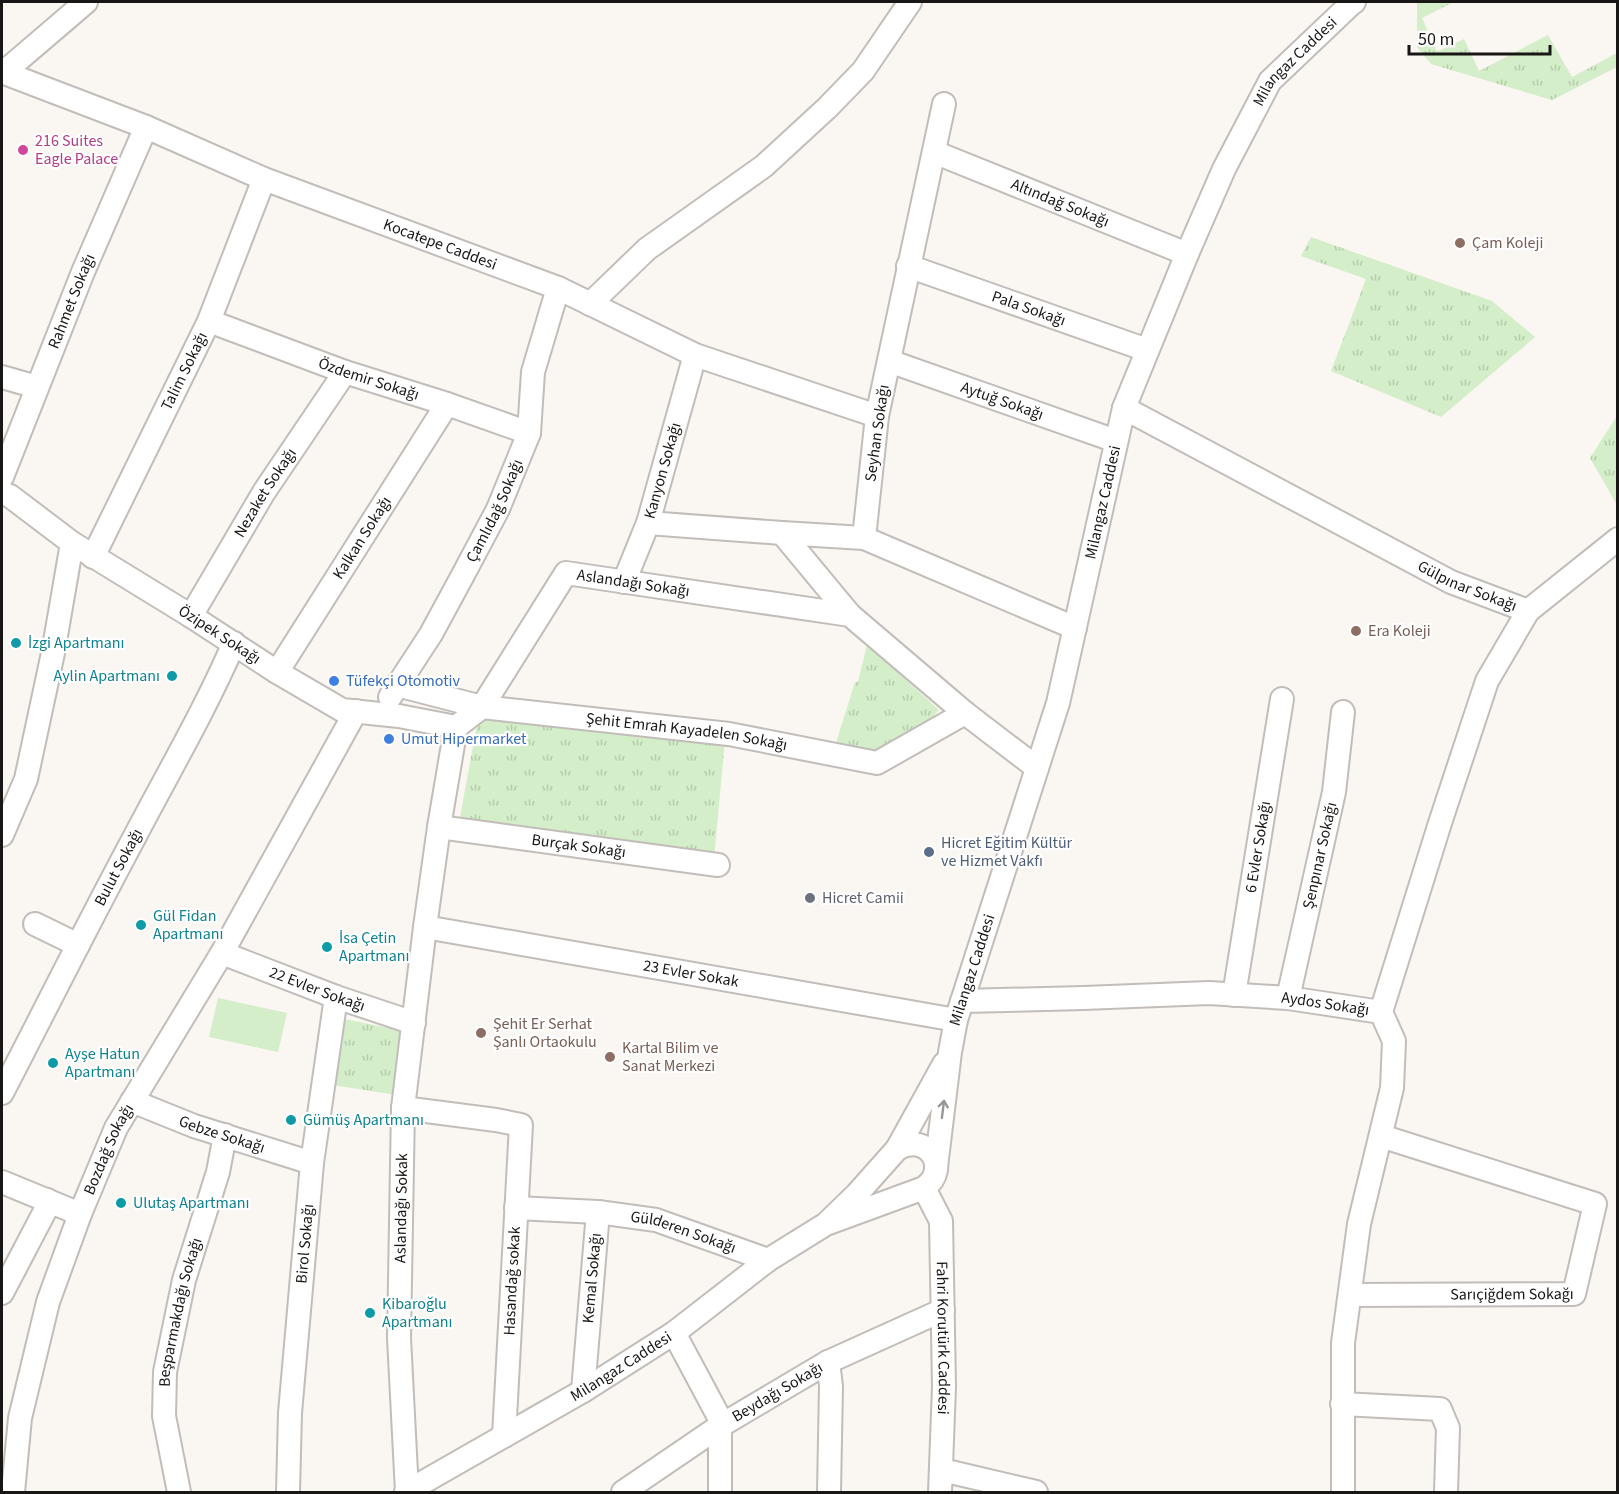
<svg xmlns="http://www.w3.org/2000/svg" width="1619" height="1494" font-family="'Source Sans 3',sans-serif">
	<style>
		.grass { fill: url(#grass-tufts) }
		.garden { fill: #d3eec8 }
		.lines { fill: none; stroke-linecap: round; stroke-linejoin: round }
		.minor-casing { stroke: #c2bdb9; stroke-width: 26 }
		.minor { stroke: #fff; stroke-width: 22 }
		.oneway { stroke: #989796 }
		.hotel-dot { fill: #d1479c; stroke: #fff; stroke-width: 2 }
		.education-dot { fill: #8d6e63; stroke: #fff; stroke-width: 2 }
		.culture-dot { fill: #0f9aa8; stroke: #fff; stroke-width: 2 }
		.shop-dot { fill: #3f7fe0; stroke: #fff; stroke-width: 2 }
		.service-dot { fill: #5c6f8a; stroke: #fff; stroke-width: 2 }
		.worship-dot { fill: #6b7280; stroke: #fff; stroke-width: 2 }
		.labels { text-anchor: middle; dominant-baseline: central; stroke-width: 4.5; stroke-linejoin: round; paint-order: stroke }
		.street-label { font-size: 16px; fill: #191715; stroke: #fff }
		.hotel-label { font-size: 16px; fill: #b23c85; stroke: #fff; text-anchor: start }
		.education-label { font-size: 16px; fill: #785e54; stroke: #fff; text-anchor: start }
		.culture-label { font-size: 16px; fill: #0d838f; stroke: #fff; text-anchor: start }
		.shop-label { font-size: 16px; fill: #366cbe; stroke: #fff; text-anchor: start }
		.service-label { font-size: 16px; fill: #4e5e75; stroke: #fff; text-anchor: start }
		.worship-label { font-size: 16px; fill: #5b616d; stroke: #fff; text-anchor: start }
	</style>
	<defs>
		<pattern id="grass-tufts" width="24" height="20" patternUnits="userSpaceOnUse" patternTransform="scale(1.5)"><rect width="24" height="20" fill="#d3eec8"/><path d="M3 7l-1-3M5 7V3M7 7l1-3M15 17l-1-3M17 17v-4M19 17l1-3" fill="none" stroke="#b5cbab"/></pattern>
	</defs>
	<rect width="100%" height="100%" fill="#faf6f1"/>
	<g class="grass">
		<polygon points="1417,2 1454,2 1422,18 1436,50 1439,51 1464,39 1479,71 1548,35 1572,77 1617,53 1617,67 1552,100 1431,64 1417,47"/>
		<polygon points="1311,237 1492,301 1535,337 1441,417 1331,371 1366,279 1301,256"/>
		<polygon points="1617,416 1617,505 1590,458"/>
		<path d="M867,645L939,710C931,718 923,732 913,738C889,755 862,750 835,746L855,682H858Z"/>
		<polygon points="478,719 725,740 714,858 459,823"/>
		<polygon points="345,1019 403,1031 397,1095 332,1085"/>
	</g>
	<polygon class="garden" points="218,998 287,1013 278,1052 209,1037"/>
	<g class="lines">
		<g class="minor-casing">
			<g id="minor">
				<path id="s1" d="M2,72L146,127L264,179L558,288L695,355L877,416"/>
				<polyline points="3,73 86,2"/>
				<polyline points="944,104 877,416 864,538 1075,628"/>
				<path id="s2" d="M934,152L1187,254"/>
				<path id="s3" d="M908,266L1147,350"/>
				<polyline points="590,304 647,249 764,166 827,108 863,71 910,2"/>
				<path id="s4" d="M209,321L345,372L447,404L529,433"/>
				<path id="s5" d="M889,361L1116,441"/>
				<polyline points="2,377 37,387"/>
				<path id="s6" d="M1124,408L1451,582L1528,611L1487,681L1440,823L1381,1012"/>
				<path id="s7" d="M2,477L83,272L146,127"/>
				<path id="s8" d="M2,493L10,496L72,543L191,616L277,672L342,710L399,716L456,727"/>
				<polyline points="648,523 782,533 850,615"/>
				<polyline points="782,533 864,538"/>
				<path id="s9" d="M93,557L209,321L264,179"/>
				<path id="s10" d="M624,582L648,523L695,355"/>
				<polyline points="1528,611 1618,539"/>
				<path id="s11" d="M191,616L264,492L345,372"/>
				<path id="s12" d="M277,672L447,404"/>
				<path id="s13" d="M397,685L482,707L729,734L877,763L965,713"/>
				<path id="s14" d="M390,697L431,634L463,575L498,509L529,433L533,372L558,288"/>
				<path id="s15" d="M439,827L718,865"/>
				<polyline points="2,835 26,779 53,653 72,543"/>
				<polyline points="35,924 78,945"/>
				<path id="s16" d="M425,927L956,1020"/>
				<path id="s17" d="M222,953L336,997L414,1023"/>
				<path id="s18" d="M1234,995L1282,699"/>
				<path id="s19" d="M1288,998L1334,792L1343,712"/>
				<path id="s20" d="M962,1001L1084,998L1209,993L1288,998L1381,1012L1394,1041L1392,1088L1359,1224L1343,1343V1492"/>
				<path id="s21" d="M2,1093C46,1008 89,922 134,838C168,773 205,710 234,643"/>
				<path id="s22" d="M132,1101L194,1126L312,1163"/>
				<polyline points="403,1108 496,1120 521,1125 504,1436"/>
				<polyline points="897,1149 944,1064"/>
				<path id="s23" d="M936,1167L950,1052L956,1020L1058,703L1124,408L1187,254L1224,169L1270,81L1351,4L1354,2"/>
				<polyline points="2,1182 80,1214"/>
				<path id="s24" d="M924,1188L941,1221L944,1387L940,1492"/>
				<polyline points="516,1208 598,1212 583,1391"/>
				<path id="s25" d="M598,1212L656,1220L768,1260"/>
				<polyline points="2,1293 46,1209 47,1200"/>
				<path id="s26" d="M1350,1295L1574,1294L1595,1204L1381,1136"/>
				<polyline points="674,1333 720,1419 720,1492"/>
				<polyline points="828,1362 831,1386 829,1492"/>
				<polyline points="1342,1404 1440,1409 1448,1428 1446,1492"/>
				<polyline points="942,1470 1036,1492"/>
				<path id="s27" d="M13,1492L20,1418L48,1302L80,1214L116,1128L222,953L356,711"/>
				<path id="s28" d="M179,1492L164,1416L165,1372L184,1280L218,1172L225,1135"/>
				<path id="s29" d="M288,1492L290,1413L312,1163L336,997"/>
				<path id="s30" d="M406,1492L583,1391L674,1333L768,1260L826,1224L924,1188C952,1168 927,1131 897,1149L857,1194L826,1224"/>
				<path id="s31" d="M407,1492L399,1338L403,1108L425,927L439,827L456,727L482,707L566,573L850,615L965,713L1037,768"/>
				<path id="s32" d="M623,1492L720,1426L828,1362L943,1310"/>
			</g>
		</g>
		<use href="#minor" class="minor"/>
	</g>
	<defs><path id="oneway-shaft" d="M-6 0H5M1.5-3L5.5 0L1.5 3" fill="none" stroke-width="1.6" stroke-linecap="round" stroke-linejoin="round" transform="scale(1.5)"/></defs>
	<use class="oneway" href="#oneway-shaft" transform="translate(943 1109) rotate(-83)"/>
	<circle class="hotel-dot" cx="23" cy="150" r="6"/>
	<g class="education-dot">
		<circle cx="1460" cy="243" r="6"/>
		<circle cx="1356" cy="631" r="6"/>
		<circle cx="481" cy="1033" r="6"/>
		<circle cx="610" cy="1057" r="6"/>
	</g>
	<g class="culture-dot">
		<circle cx="16" cy="643" r="6"/>
		<circle cx="172" cy="676" r="6"/>
		<circle cx="141" cy="925" r="6"/>
		<circle cx="327" cy="947" r="6"/>
		<circle cx="53" cy="1063" r="6"/>
		<circle cx="291" cy="1120" r="6"/>
		<circle cx="121" cy="1203" r="6"/>
		<circle cx="370" cy="1313" r="6"/>
	</g>
	<g class="shop-dot">
		<circle cx="334" cy="681" r="6"/>
		<circle cx="389" cy="739" r="6"/>
	</g>
	<circle class="service-dot" cx="929" cy="852" r="6"/>
	<circle class="worship-dot" cx="810" cy="898" r="6"/>
	<g class="labels">
		<g class="street-label">
			<text stroke="none"><textPath href="#s23" startOffset="1173">Milangaz Caddesi</textPath></text>
			<text stroke="none"><textPath href="#s2" startOffset="136">Altındağ Sokağı</textPath></text>
			<text stroke="none"><textPath href="#s1" startOffset="471">Kocatepe Caddesi</textPath></text>
			<text stroke="none"><textPath href="#s7" startOffset="189">Rahmet Sokağı</textPath></text>
			<text stroke="none"><textPath href="#s3" startOffset="128">Pala Sokağı</textPath></text>
			<text stroke="none"><textPath href="#s9" startOffset="207">Talim Sokağı</textPath></text>
			<text stroke="none"><textPath href="#s4" startOffset="170">Özdemir Sokağı</textPath></text>
			<text stroke="none"><textPath href="#s5" startOffset="120">Aytuğ Sokağı</textPath></text>
			<text transform="translate(877 433) rotate(-82)">Seyhan Sokağı</text>
			<text stroke="none"><textPath href="#s10" startOffset="118">Kanyon Sokağı</textPath></text>
			<text stroke="none"><textPath href="#s11" startOffset="144">Nezaket Sokağı</textPath></text>
			<text stroke="none"><textPath href="#s23" startOffset="687">Milangaz Caddesi</textPath></text>
			<text stroke="none"><textPath href="#s14" startOffset="214">Çamlıdağ Sokağı</textPath></text>
			<text stroke="none"><textPath href="#s12" startOffset="159">Kalkan Sokağı</textPath></text>
			<text stroke="none"><textPath href="#s31" startOffset="1028">Aslandağı Sokağı</textPath></text>
			<text stroke="none"><textPath href="#s6" startOffset="387">Gülpınar Sokağı</textPath></text>
			<text stroke="none"><textPath href="#s8" startOffset="260">Özipek Sokağı</textPath></text>
			<text stroke="none"><textPath href="#s13" startOffset="294">Şehit Emrah Kayadelen Sokağı</textPath></text>
			<text stroke="none"><textPath href="#s15" startOffset="141">Burçak Sokağı</textPath></text>
			<text stroke="none"><textPath href="#s18" startOffset="150">6 Evler Sokağı</textPath></text>
			<text stroke="none"><textPath href="#s19" startOffset="146">Şenpınar Sokağı</textPath></text>
			<text stroke="none"><textPath href="#s21" startOffset="254">Bulut Sokağı</textPath></text>
			<text stroke="none"><textPath href="#s23" startOffset="201">Milangaz Caddesi</textPath></text>
			<text stroke="none"><textPath href="#s16" startOffset="270">23 Evler Sokak</textPath></text>
			<text stroke="none"><textPath href="#s17" startOffset="102">22 Evler Sokağı</textPath></text>
			<text stroke="none"><textPath href="#s20" startOffset="364">Aydos Sokağı</textPath></text>
			<text stroke="none"><textPath href="#s22" startOffset="96">Gebze Sokağı</textPath></text>
			<text stroke="none"><textPath href="#s27" startOffset="358">Bozdağ Sokağı</textPath></text>
			<text stroke="none"><textPath href="#s31" startOffset="284">Aslandağı Sokak</textPath></text>
			<text stroke="none"><textPath href="#s25" startOffset="88">Gülderen Sokağı</textPath></text>
			<text stroke="none"><textPath href="#s29" startOffset="249">Birol Sokağı</textPath></text>
			<text transform="translate(592 1278) rotate(-85)">Kemal Sokağı</text>
			<text transform="translate(512 1281) rotate(-87)">Hasandağ sokak</text>
			<text stroke="none"><textPath href="#s26" startOffset="162">Sarıçiğdem Sokağı</textPath></text>
			<text stroke="none"><textPath href="#s28" startOffset="183">Beşparmakdağı Sokağı</textPath></text>
			<text stroke="none"><textPath href="#s24" startOffset="154">Fahri Korutürk Caddesi</textPath></text>
			<text stroke="none"><textPath href="#s30" startOffset="249">Milangaz Caddesi</textPath></text>
			<text stroke="none"><textPath href="#s32" startOffset="184">Beydağı Sokağı</textPath></text>
		</g>
		<g class="hotel-label">
			<text x="35" y="141">216 Suites<tspan x="35" dy="18">Eagle Palace</tspan></text>
		</g>
		<g class="education-label">
			<text x="1472" y="243">Çam Koleji</text>
			<text x="1368" y="631">Era Koleji</text>
			<text x="493" y="1024">Şehit Er Serhat<tspan x="493" dy="18">Şanlı Ortaokulu</tspan></text>
			<text x="622" y="1048">Kartal Bilim ve<tspan x="622" dy="18">Sanat Merkezi</tspan></text>
		</g>
		<g class="culture-label">
			<text x="28" y="643">İzgi Apartmanı</text>
			<text x="160" y="676" text-anchor="end">Aylin Apartmanı</text>
			<text x="153" y="916">Gül Fidan<tspan x="153" dy="18">Apartmanı</tspan></text>
			<text x="339" y="938">İsa Çetin<tspan x="339" dy="18">Apartmanı</tspan></text>
			<text x="65" y="1054">Ayşe Hatun<tspan x="65" dy="18">Apartmanı</tspan></text>
			<text x="303" y="1120">Gümüş Apartmanı</text>
			<text x="133" y="1203">Ulutaş Apartmanı</text>
			<text x="382" y="1304">Kibaroğlu<tspan x="382" dy="18">Apartmanı</tspan></text>
		</g>
		<g class="shop-label">
			<text x="346" y="681">Tüfekçi Otomotiv</text>
			<text x="401" y="739">Umut Hipermarket</text>
		</g>
		<g class="service-label">
			<text x="941" y="843">Hicret Eğitim Kültür<tspan x="941" dy="18">ve Hizmet Vakfı</tspan></text>
		</g>
		<g class="worship-label">
			<text x="822" y="898">Hicret Camii</text>
		</g>
	</g>
	<rect width="1619" height="1494" fill="none" stroke="#191715" stroke-width="6"/>
	<path d="M1409 45v9h141v-9" fill="none" stroke="#191715" stroke-width="3"/>
	<text x="1418" y="45" font-size="18" fill="#191715" stroke="#ffffff" stroke-width="4.5" paint-order="stroke">50 m</text>
</svg>
